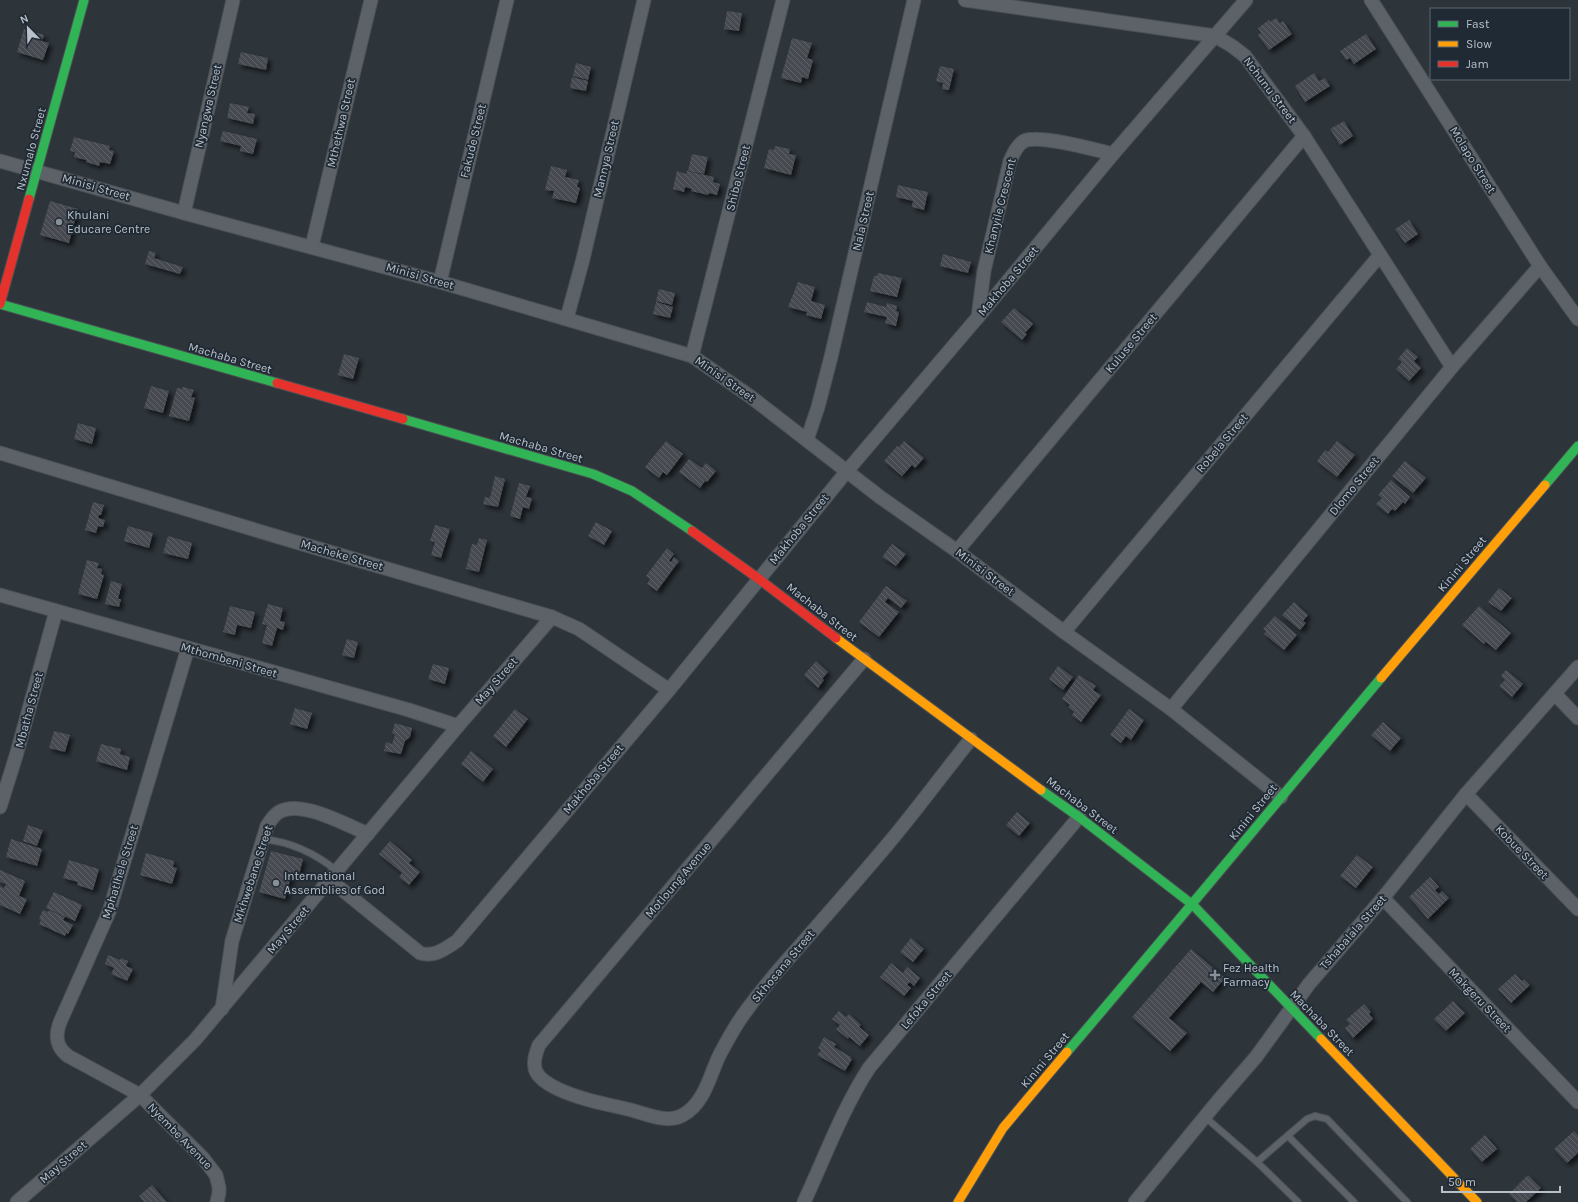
<svg xmlns="http://www.w3.org/2000/svg" width="1578" height="1202" font-family="Karla,sans-serif">
	<style>
		.building { fill: url(#building-back-hatch); filter: url(#shadow) }
		.lines { fill: none; stroke-linecap: round; stroke-linejoin: round }
		.lane-casing { stroke: #4a5054; stroke-width: 8 }
		.street-casing { stroke: #4a5054; stroke-width: 15 }
		.fast-casing { stroke: #4a5054; stroke-width: 11 }
		.slow-casing { stroke: #4a5054; stroke-width: 11 }
		.jam-casing { stroke: #4a5054; stroke-width: 11 }
		.lane { stroke: #5d6268; stroke-width: 6 }
		.street { stroke: #5d6268; stroke-width: 13 }
		.fast { stroke: #30b455; stroke-width: 9 }
		.slow { stroke: #ff9f0a; stroke-width: 9 }
		.jam { stroke: #e5322d; stroke-width: 9 }
		.poi-dot { fill: #878f97; stroke: #202a34; stroke-width: 1.5 }
		.labels { text-anchor: middle; dominant-baseline: central; stroke-width: 3.5; stroke-linejoin: round; paint-order: stroke }
		.street-label { font-size: 12px; fill: #b8c0c9; stroke: #202a34 }
		.poi-label { font-size: 12px; fill: #b8c0c9; stroke: #202a34; text-anchor: start }
	</style>
	<defs>
		<pattern id="building-back-hatch" width="6" height="6" patternUnits="userSpaceOnUse"><rect width="6" height="6" fill="#464c51"/><path d="M-1 5l2 2M0 0l6 6M5-1l2 2" fill="none" stroke="#5f6469"/></pattern>
		<filter id="shadow"><feDropShadow dx="3.5" dy="3.5" stdDeviation="2" flood-color="#0009"/></filter>
	</defs>
	<rect width="100%" height="100%" fill="#2d343a"/>
	<g class="building">
		<polygon points="727,11 742,13 739,31 724,29"/>
		<polygon points="1276,18 1280,23 1283,21 1292,34 1269,50 1258,35 1261,33 1258,28 1269,20 1270,22"/>
		<polygon points="24,29 44,35 42,41 49,43 43,60 17,52"/>
		<polygon points="1366,34 1376,49 1354,64 1350,58 1346,60 1340,51"/>
		<polygon points="792,38 812,43 807,58 813,60 808,79 802,77 801,83 781,78"/>
		<polygon points="241,52 268,58 266,70 238,64"/>
		<polygon points="576,63 591,67 588,80 573,76"/>
		<polygon points="940,66 954,69 949,90 942,89 943,83 936,81"/>
		<polygon points="1314,73 1319,81 1325,78 1330,86 1305,102 1295,86"/>
		<polygon points="572,77 588,81 586,91 570,88"/>
		<polygon points="230,103 249,107 247,113 255,114 253,124 227,118"/>
		<polygon points="1344,121 1353,136 1340,145 1330,129"/>
		<polygon points="223,131 257,139 253,154 240,151 241,146 220,141"/>
		<polygon points="74,137 110,146 109,150 114,151 110,164 100,162 99,166 86,162 86,160 74,157 75,152 70,151"/>
		<polygon points="775,146 790,149 789,154 796,155 791,175 764,168 769,149 774,150"/>
		<polygon points="692,154 708,157 704,174 688,171"/>
		<polygon points="551,166 567,170 565,177 579,180 577,187 580,188 576,203 552,198 554,191 545,190"/>
		<polygon points="677,171 686,174 687,171 714,177 713,182 720,184 717,195 709,193 708,195 691,191 692,189 685,187 684,192 673,189"/>
		<polygon points="898,185 928,192 924,210 912,207 913,201 896,197"/>
		<polygon points="50,201 78,209 69,243 40,235"/>
		<polygon points="1409,220 1418,234 1405,243 1395,229"/>
		<polygon points="149,251 156,253 154,258 183,267 180,274 145,264"/>
		<polygon points="943,254 971,262 968,273 940,266"/>
		<polygon points="878,273 902,278 897,297 870,291 874,276 877,276"/>
		<polygon points="798,282 815,287 811,301 825,305 821,319 806,315 807,312 788,307"/>
		<polygon points="659,289 675,293 672,305 656,301"/>
		<polygon points="656,302 673,307 670,318 653,314"/>
		<polygon points="867,302 886,307 887,303 897,306 896,311 899,312 896,326 885,323 887,317 864,312"/>
		<polygon points="1014,308 1033,324 1025,333 1027,334 1022,340 1001,322"/>
		<polygon points="1407,348 1418,357 1414,361 1421,368 1409,381 1396,369 1402,362 1398,359"/>
		<polygon points="344,354 359,358 353,379 338,375"/>
		<polygon points="151,386 169,391 163,413 144,408"/>
		<polygon points="183,387 194,390 191,397 195,398 189,421 169,416 177,388 182,389"/>
		<polygon points="78,423 96,428 92,444 74,439"/>
		<polygon points="666,441 683,454 667,475 663,472 659,478 645,467"/>
		<polygon points="904,441 924,458 915,468 912,465 902,476 884,461 897,446 899,447"/>
		<polygon points="1337,441 1355,455 1337,477 1317,461 1325,450 1328,452"/>
		<polygon points="689,459 702,468 706,463 716,471 707,482 705,481 700,488 679,472"/>
		<polygon points="1405,461 1426,478 1413,493 1392,476"/>
		<polygon points="495,476 505,479 498,507 483,504 485,497 490,498"/>
		<polygon points="1391,480 1410,497 1405,504 1403,502 1395,511 1392,509 1388,514 1376,504 1382,498 1378,495"/>
		<polygon points="519,483 530,486 526,497 532,498 529,509 523,507 520,519 510,516"/>
		<polygon points="93,502 104,505 101,515 99,515 98,518 105,520 103,527 98,526 96,533 85,530"/>
		<polygon points="596,522 612,531 604,545 588,536"/>
		<polygon points="435,525 450,529 441,558 431,555 435,542 430,541"/>
		<polygon points="128,526 153,533 149,548 124,541"/>
		<polygon points="168,536 192,543 188,559 163,553"/>
		<polygon points="479,538 487,540 479,572 466,569 472,544 477,545"/>
		<polygon points="892,544 906,554 896,566 882,557"/>
		<polygon points="667,548 674,554 669,561 671,562 674,557 679,561 657,591 647,584 650,579 646,576"/>
		<polygon points="87,560 99,563 97,568 102,569 101,574 104,575 97,599 78,594"/>
		<polygon points="111,581 122,584 118,599 121,599 119,607 105,604"/>
		<polygon points="886,586 907,601 901,608 888,598 885,602 899,612 879,637 859,622"/>
		<polygon points="1499,588 1512,598 1501,611 1488,602"/>
		<polygon points="1294,602 1308,615 1303,621 1306,623 1300,630 1282,615"/>
		<polygon points="268,604 283,608 280,621 285,622 283,630 277,628 272,646 262,643 267,625 262,624"/>
		<polygon points="230,606 255,612 251,628 237,625 235,635 223,632"/>
		<polygon points="1479,606 1511,633 1496,650 1486,642 1484,644 1462,625"/>
		<polygon points="1275,616 1297,635 1284,650 1264,634 1266,631 1263,629"/>
		<polygon points="347,639 358,642 354,658 342,655"/>
		<polygon points="816,661 828,672 822,679 824,680 818,688 804,675"/>
		<polygon points="433,664 449,668 445,684 428,679"/>
		<polygon points="1058,666 1073,677 1063,690 1049,679"/>
		<polygon points="1506,670 1523,684 1512,697 1499,686 1505,680 1501,676"/>
		<polygon points="1079,675 1096,686 1093,690 1101,695 1081,722 1072,715 1074,712 1068,707 1070,705 1062,699"/>
		<polygon points="295,708 312,713 307,729 290,724"/>
		<polygon points="515,709 528,719 517,733 509,727 517,733 506,747 493,736"/>
		<polygon points="1129,709 1144,720 1131,740 1126,736 1121,743 1110,735"/>
		<polygon points="1383,722 1401,738 1390,751 1371,735"/>
		<polygon points="395,723 412,728 410,737 405,741 401,754 384,751 386,742 392,744 395,735 392,733"/>
		<polygon points="54,731 70,735 65,752 49,748"/>
		<polygon points="101,744 121,749 120,754 130,757 127,770 96,761"/>
		<polygon points="471,751 493,769 483,782 461,764"/>
		<polygon points="1017,812 1030,823 1019,836 1006,825"/>
		<polygon points="28,825 43,830 37,846 23,841"/>
		<polygon points="11,839 42,849 37,866 6,857"/>
		<polygon points="390,841 412,860 409,863 420,872 409,885 399,877 402,873 379,854"/>
		<polygon points="271,851 303,859 299,875 292,873 285,899 259,892"/>
		<polygon points="146,853 174,861 173,867 177,868 172,884 140,875"/>
		<polygon points="1357,855 1373,867 1356,888 1340,876"/>
		<polygon points="69,860 99,869 93,890 77,885 78,882 63,878"/>
		<polygon points="0,870 25,881 19,896 27,899 20,914 0,905 0,886 4,888 6,884 0,882"/>
		<polygon points="1430,877 1439,887 1435,890 1439,894 1442,891 1449,898 1428,919 1409,897"/>
		<polygon points="54,892 82,905 75,921 46,908"/>
		<polygon points="43,910 48,912 49,910 65,917 63,920 73,925 68,934 66,933 65,936 39,924 41,920 39,919"/>
		<polygon points="911,938 924,949 913,962 900,952"/>
		<polygon points="1191,949 1225,978 1213,992 1201,982 1169,1018 1187,1033 1170,1051 1132,1017"/>
		<polygon points="108,955 120,960 121,958 128,961 126,966 133,969 127,981 111,974 114,968 105,964"/>
		<polygon points="891,963 903,973 907,967 920,978 914,986 910,982 907,985 911,988 904,996 880,977"/>
		<polygon points="1515,974 1522,981 1524,979 1530,985 1511,1003 1498,989"/>
		<polygon points="1453,1001 1465,1013 1446,1031 1434,1019"/>
		<polygon points="1364,1004 1371,1012 1369,1014 1373,1019 1353,1038 1345,1028 1350,1024 1346,1020"/>
		<polygon points="839,1011 846,1017 849,1014 861,1025 859,1027 869,1035 860,1046 849,1037 848,1039 836,1029 840,1025 832,1019"/>
		<polygon points="824,1037 836,1044 834,1047 851,1057 850,1058 852,1059 845,1071 817,1055 821,1050 818,1048"/>
		<polygon points="1574,1131 1578,1135 1578,1153 1567,1163 1554,1149"/>
		<polygon points="1485,1135 1497,1149 1482,1162 1470,1149"/>
		<polygon points="1528,1175 1541,1188 1526,1202 1517,1202 1509,1194"/>
		<polygon points="152,1185 167,1202 144,1202 139,1196"/>
	</g>
	<g class="lines">
		<g class="lane-casing">
			<g id="lane">
				<path d="M263,839C291,842 315,853 337,871"/>
				<polyline points="1205,1117 1257,1162 1298,1202"/>
				<polyline points="1288,1136 1354,1202"/>
				<polyline points="1257,1162 1307,1119 1315,1116 1327,1119 1407,1202"/>
			</g>
		</g>
		<g class="street-casing">
			<g id="street">
				<polyline points="965,0 1215,36 1232,46 1245,56 1304,136 1452,367"/>
				<polyline points="1371,0 1540,266 1578,319"/>
				<polyline points="0,161 184,213 440,282 692,356 751,397 880,497 957,551 1064,632 1171,709 1281,797"/>
				<polyline points="184,213 233,0"/>
				<polyline points="312,246 371,0"/>
				<polyline points="440,282 507,0"/>
				<path d="M978,317L984,271L1010,161C1013,154 1017,145 1024,141C1039,134 1096,150 1113,154"/>
				<polyline points="567,318 583,259 644,0"/>
				<polyline points="692,356 783,0"/>
				<polyline points="807,440 818,407 831,357 914,0"/>
				<polyline points="0,453 282,538 552,617 579,629 669,690"/>
				<polyline points="957,551 1304,136"/>
				<polyline points="0,595 409,710 458,726"/>
				<polyline points="1064,632 1380,255"/>
				<path d="M188,648L109,912L61,1020C55,1034 55,1046 68,1056L140,1095L203,1158L216,1175L219,1187V1193L217,1202"/>
				<path d="M864,659L539,1045C529,1069 535,1078 558,1089C582,1100 606,1104 631,1110C647,1114 667,1124 683,1115C705,1103 710,1074 720,1054C728,1039 736,1024 746,1011C762,989 779,969 797,949C825,917 854,884 882,851C913,815 941,776 971,739"/>
				<polyline points="1555,694 1578,718"/>
				<polyline points="1171,709 1452,367 1540,266"/>
				<polyline points="1466,794 1578,909"/>
				<polyline points="0,807 16,756 56,611"/>
				<path d="M330,880L420,953C434,958 446,948 457,941L669,690L847,471L978,317L1113,154L1246,0"/>
				<polyline points="1383,898 1578,1102"/>
				<path d="M222,1009L232,941L267,826C270,821 274,815 279,812C301,799 346,825 368,834"/>
				<polyline points="17,1202 140,1095 195,1040 458,726 552,617"/>
				<path d="M804,1202C825,1157 842,1110 869,1068L1079,817"/>
				<polyline points="1135,1202 1217,1102 1256,1057 1309,984 1383,898 1466,794 1578,667"/>
			</g>
		</g>
		<g class="fast-casing">
			<g id="fast">
				<polyline points="29,199 84,0"/>
				<polyline points="0,304 277,383"/>
				<polyline points="403,419 593,474 632,491 692,531"/>
				<polyline points="1545,485 1578,446"/>
				<polyline points="1041,790 1079,817 1193,905 1321,1039"/>
				<path d="M1067,1052C1173,928 1276,803 1381,678"/>
			</g>
		</g>
		<g class="slow-casing">
			<g id="slow">
				<polyline points="836,638 1041,790"/>
				<polyline points="1381,678 1545,485"/>
				<polyline points="1321,1039 1477,1202"/>
				<polyline points="958,1202 1003,1128 1067,1052"/>
			</g>
		</g>
		<g class="jam-casing">
			<g id="jam">
				<polyline points="0,304 29,199"/>
				<polyline points="277,383 403,419"/>
				<polyline points="692,531 759,579 836,638"/>
			</g>
		</g>
		<use href="#lane" class="lane"/>
		<use href="#street" class="street"/>
		<use href="#fast" class="fast"/>
		<use href="#slow" class="slow"/>
		<use href="#jam" class="jam"/>
	</g>
	<g class="poi-dot">
		<circle cx="59" cy="222" r="4"/>
		<circle cx="276" cy="883" r="4"/>
		<path d="M1213 969h4v4h4v4h-4v4h-4v-4h-4v-4h4z"/>
	</g>
	<g class="labels">
		<g class="street-label">
			<text transform="translate(1270 90) rotate(53)">Nchunu Street</text>
			<text transform="translate(208 106) rotate(-77)">Nyangwa Street</text>
			<text transform="translate(341 123) rotate(-77)">Mthethwa Street</text>
			<text transform="translate(473 141) rotate(-76)">Fakude Street</text>
			<text transform="translate(31 149) rotate(-75)">Nxumalo Street</text>
			<text transform="translate(606 159) rotate(-77)">Mannya Street</text>
			<text transform="translate(1473 160) rotate(58)">Molapo Street</text>
			<text transform="translate(738 178) rotate(-76)">Shiba Street</text>
			<text transform="translate(96 187) rotate(16)">Minisi Street</text>
			<text transform="translate(1000 206) rotate(-76)">Khanyile Crescent</text>
			<text transform="translate(863 221) rotate(-77)">Nala Street</text>
			<text transform="translate(420 276) rotate(16)">Minisi Street</text>
			<text transform="translate(1008 281) rotate(-50)">Makhoba Street</text>
			<text transform="translate(1131 343) rotate(-50)">Kuluse Street</text>
			<text transform="translate(230 358) rotate(16)">Machaba Street</text>
			<text transform="translate(725 379) rotate(35)">Minisi Street</text>
			<text transform="translate(1222 443) rotate(-50)">Robela Street</text>
			<text transform="translate(541 447) rotate(16)">Machaba Street</text>
			<text transform="translate(1354 486) rotate(-51)">Dlomo Street</text>
			<text transform="translate(799 529) rotate(-51)">Makhoba Street</text>
			<text transform="translate(342 555) rotate(16)">Macheke Street</text>
			<text transform="translate(1462 564) rotate(-50)">Kinini Street</text>
			<text transform="translate(985 572) rotate(37)">Minisi Street</text>
			<text transform="translate(822 612) rotate(38)">Machaba Street</text>
			<text transform="translate(229 660) rotate(16)">Mthombeni Street</text>
			<text transform="translate(496 681) rotate(-49)">May Street</text>
			<text transform="translate(29 710) rotate(-75)">Mbatha Street</text>
			<text transform="translate(593 779) rotate(-50)">Makhoba Street</text>
			<text transform="translate(1082 805) rotate(37)">Machaba Street</text>
			<text transform="translate(1253 812) rotate(-51)">Kinini Street</text>
			<text transform="translate(1522 852) rotate(46)">Kobue Street</text>
			<text transform="translate(120 872) rotate(-73)">Mphatlhele Street</text>
			<text transform="translate(253 874) rotate(-72)">Mkhwebane Street</text>
			<text transform="translate(678 880) rotate(-50)">Motloung Avenue</text>
			<text transform="translate(288 930) rotate(-50)">May Street</text>
			<text transform="translate(1353 932) rotate(-49)">Tshabalala Street</text>
			<text transform="translate(783 966) rotate(-50)">Skhosana Street</text>
			<text transform="translate(926 1000) rotate(-50)">Lefoka Street</text>
			<text transform="translate(1480 1000) rotate(46)">Makgeru Street</text>
			<text transform="translate(1322 1023) rotate(46)">Machaba Street</text>
			<text transform="translate(1045 1060) rotate(-50)">Kinini Street</text>
			<text transform="translate(180 1136) rotate(46)">Nyembe Avenue</text>
			<text transform="translate(63 1162) rotate(-41)">May Street</text>
		</g>
		<g class="poi-label">
			<text x="67" y="215">Khulani<tspan x="67" dy="14">Educare Centre</tspan></text>
			<text x="284" y="876">International<tspan x="284" dy="14">Assemblies of God</tspan></text>
			<text x="1223" y="968">Fez Health<tspan x="1223" dy="14">Farmacy</tspan></text>
		</g>
	</g>
	<rect x="1430" y="8" width="140" height="72" fill="#202a34" stroke="#5d6670"/>
	<rect x="1438" y="21" width="20" height="6" fill="#30b455" stroke="#5d6670"/>
	<text x="1466" y="28" font-size="12" fill="#b8c0c9">Fast</text>
	<rect x="1438" y="41" width="20" height="6" fill="#ff9f0a" stroke="#5d6670"/>
	<text x="1466" y="48" font-size="12" fill="#b8c0c9">Slow</text>
	<rect x="1438" y="61" width="20" height="6" fill="#e5322d" stroke="#5d6670"/>
	<text x="1466" y="68" font-size="12" fill="#b8c0c9">Jam</text>
	<g transform="translate(28 28) rotate(337)" stroke="#202a34" stroke-width="3" paint-order="stroke">
	<path d="M0-3L7 15L0 10L-7 15Z" fill="#b8c0c9"/>
	<text y="-6" font-size="11" font-weight="bold" text-anchor="middle" fill="#b8c0c9">N</text>
	</g>
	<path d="M1442 1186v6h118v-6" fill="none" stroke="#b8c0c9" stroke-width="2"/>
	<text x="1448" y="1186" font-size="12" fill="#b8c0c9" stroke="#202a34" stroke-width="3" paint-order="stroke">50 m</text>
</svg>
